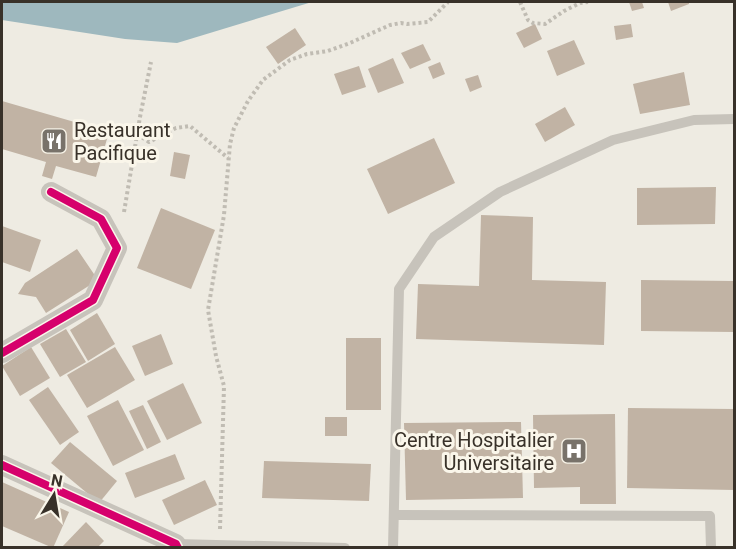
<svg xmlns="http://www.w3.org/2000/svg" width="736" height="549" font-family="Roboto,sans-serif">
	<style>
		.water { fill: #9eb8be }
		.building { fill: #c1b3a4 }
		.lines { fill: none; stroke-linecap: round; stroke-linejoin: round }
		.path { stroke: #c0bcb3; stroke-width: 4; stroke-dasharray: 3 3; stroke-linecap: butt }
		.lane { stroke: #c7c3bb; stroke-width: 10 }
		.street { stroke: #c7c3bb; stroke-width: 20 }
		.cycleway-casing { stroke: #faf6ea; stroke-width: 11 }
		.cycleway { stroke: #d6006c; stroke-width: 8 }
		.labels { text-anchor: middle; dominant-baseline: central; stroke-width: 6; stroke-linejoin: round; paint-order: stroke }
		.poi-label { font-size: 20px; fill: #383129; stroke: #faf6ea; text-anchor: start }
	</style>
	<rect width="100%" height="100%" fill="#eeebe2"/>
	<polygon class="water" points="2,2 312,2 177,43 125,39 2,20"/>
	<g class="building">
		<polygon points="629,2 642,2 644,8 632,11"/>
		<polygon points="668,2 689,2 689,4 671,11"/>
		<polygon points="535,24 542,39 524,48 516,33"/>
		<polygon points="631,24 633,37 616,40 614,26"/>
		<polygon points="295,28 306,45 278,64 266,47"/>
		<polygon points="574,40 585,64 557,76 547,51"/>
		<polygon points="423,44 431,60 410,69 401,53"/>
		<polygon points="393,58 404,83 378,93 368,69"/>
		<polygon points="440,62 445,74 433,79 428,67"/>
		<polygon points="359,66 366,87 342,95 334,74"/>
		<polygon points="684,72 690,105 640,114 633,84"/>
		<polygon points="478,75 482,87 470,92 465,79"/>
		<polygon points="2,101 109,132 96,177 56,166 52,179 42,176 46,162 2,149"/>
		<polygon points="565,107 575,125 545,142 535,124"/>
		<polygon points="434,138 455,183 388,214 367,169"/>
		<polygon points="174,152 190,155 185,179 170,176"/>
		<polygon points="716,187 715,224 637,225 637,188"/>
		<polygon points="161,208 215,230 191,289 137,268"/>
		<polygon points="481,215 533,217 532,280 606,282 604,345 416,339 418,284 479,286"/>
		<polygon points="2,226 41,240 30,272 2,262"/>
		<polygon points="77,249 98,280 46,313 36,297 18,294 25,283"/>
		<polygon points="641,280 734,281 734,332 641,331"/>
		<polygon points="97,313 115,344 88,361 70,330"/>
		<polygon points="66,329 86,362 60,377 40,344"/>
		<polygon points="161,334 173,364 145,376 132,346"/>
		<rect x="346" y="338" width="35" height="72"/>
		<polygon points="31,347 50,378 20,396 2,366"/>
		<polygon points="115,347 135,380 87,408 67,375"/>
		<polygon points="183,383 202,423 167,440 147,401"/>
		<polygon points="48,387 79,432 60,445 29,400"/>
		<polygon points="118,400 144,450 113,466 87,416"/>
		<polygon points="143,405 161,442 147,449 129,411"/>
		<polygon points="628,408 734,409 734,490 627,488"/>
		<polygon points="615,414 616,504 580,504 580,487 534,488 533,415"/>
		<rect x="325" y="417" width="22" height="19"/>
		<polygon points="521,422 523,498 406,500 404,423"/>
		<polygon points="70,442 117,481 99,503 51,463"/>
		<polygon points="175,454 185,479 135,498 125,473"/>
		<polygon points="264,461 371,464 369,501 262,498"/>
		<polygon points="205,480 217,505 174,525 162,500"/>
		<polygon points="2,482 69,512 53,548 2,526"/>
		<polygon points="86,522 104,541 97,548 61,548"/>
	</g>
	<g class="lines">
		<g class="path">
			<polyline points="520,2 528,20 533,23 545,24 564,11 580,3 588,2"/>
			<polyline points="137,134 149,142 176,128 190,126 228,158"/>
			<polyline points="124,212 140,117 151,62"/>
			<polyline points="220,529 224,386 216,356 208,310 224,215 230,144 234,128 248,101 263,80 290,60 307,54 328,51 350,43 390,25 401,23 407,24 428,22 448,2"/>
		</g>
		<g class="lane">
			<polyline points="394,515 710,516 711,548"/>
			<polyline points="176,544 345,548"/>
			<polyline points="393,548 399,289 434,237 500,192 613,140 694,120 734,119"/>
		</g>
		<g class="street">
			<polyline points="2,353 93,300 117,248 101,219 51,192"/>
			<polyline points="2,465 176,544 178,548"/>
		</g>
		<g class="cycleway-casing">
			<g id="cycleway">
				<polyline points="2,353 93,300 117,248 101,219 51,192"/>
				<polyline points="2,465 176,544 178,548"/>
			</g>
		</g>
		<use href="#cycleway" class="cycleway"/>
	</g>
	<defs>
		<g id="restaurant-square" transform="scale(1.35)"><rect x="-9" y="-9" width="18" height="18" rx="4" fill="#78726a" stroke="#faf6ea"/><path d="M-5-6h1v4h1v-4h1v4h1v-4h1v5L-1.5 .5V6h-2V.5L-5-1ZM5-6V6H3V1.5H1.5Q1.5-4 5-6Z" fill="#fff"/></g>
		<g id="hospital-square" transform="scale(1.35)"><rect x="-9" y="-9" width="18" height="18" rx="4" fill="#78726a" stroke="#faf6ea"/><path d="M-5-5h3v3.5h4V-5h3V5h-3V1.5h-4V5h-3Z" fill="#fff"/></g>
	</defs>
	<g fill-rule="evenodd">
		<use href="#restaurant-square" x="54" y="141"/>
		<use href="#hospital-square" x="574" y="451"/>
	</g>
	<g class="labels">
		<g class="poi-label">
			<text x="74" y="130">Restaurant<tspan x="74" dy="23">Pacifique</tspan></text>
			<text x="554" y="440" text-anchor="end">Centre Hospitalier<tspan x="554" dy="23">Universitaire</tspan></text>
		</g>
	</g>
	<rect width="736" height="549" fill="none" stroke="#383129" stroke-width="6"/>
	<g transform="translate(54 495) rotate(11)" stroke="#faf6ea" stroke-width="4.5" paint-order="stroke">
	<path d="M0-4.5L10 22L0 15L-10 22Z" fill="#383129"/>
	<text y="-9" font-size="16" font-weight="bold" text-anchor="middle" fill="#383129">N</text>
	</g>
</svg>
